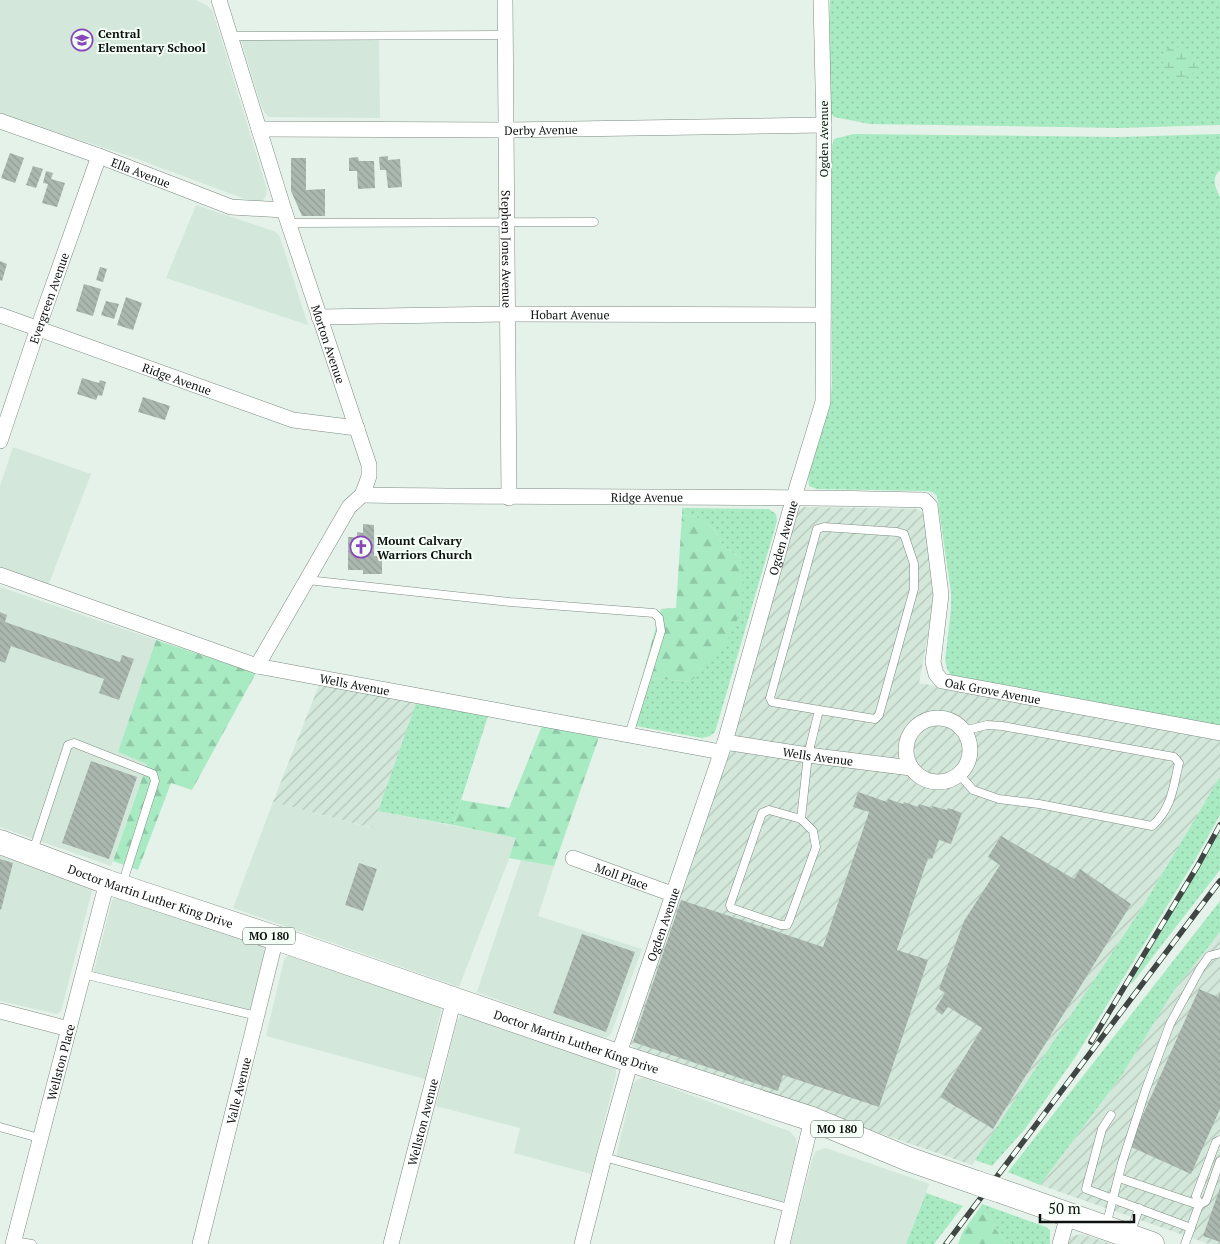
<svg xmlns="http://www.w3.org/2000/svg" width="1220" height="1244" font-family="'PT Serif',serif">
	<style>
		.built { fill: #d3e8da }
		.industrial { fill: url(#industrial-furrows) }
		.grass { fill: url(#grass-dots) }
		.forest { fill: url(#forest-firs) }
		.wetland { fill: url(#wetland-marsh) }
		.building { fill: url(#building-back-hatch) }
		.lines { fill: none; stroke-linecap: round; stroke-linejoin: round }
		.service-casing { stroke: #7e8b83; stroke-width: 9 }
		.minor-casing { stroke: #7e8b83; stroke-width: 16 }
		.primary-casing { stroke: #7e8b83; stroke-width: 25 }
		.service { stroke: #fff; stroke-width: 8 }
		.minor { stroke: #fff; stroke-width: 15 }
		.primary { stroke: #fff; stroke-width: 24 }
		.rail-casing { stroke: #404643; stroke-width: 5.5 }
		.rail { stroke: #f4fff7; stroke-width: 4; stroke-dasharray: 11; stroke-linecap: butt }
		.primary-bridge-casing { stroke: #7e8b83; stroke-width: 25; stroke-linecap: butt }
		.primary-bridge { stroke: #fff; stroke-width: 24 }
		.labels { text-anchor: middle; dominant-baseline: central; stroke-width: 4; stroke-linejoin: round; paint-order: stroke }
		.shield { fill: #f4fff7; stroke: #525855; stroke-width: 1 }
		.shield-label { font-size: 11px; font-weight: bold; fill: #0d110f }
		.poi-label { font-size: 12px; font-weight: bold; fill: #0d110f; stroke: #f4fff7; text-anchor: start }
		.street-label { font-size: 12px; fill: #0d110f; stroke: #f4fff7 }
	</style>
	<defs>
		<pattern id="industrial-furrows" width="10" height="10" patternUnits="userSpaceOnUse" patternTransform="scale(1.25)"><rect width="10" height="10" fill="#d3e8da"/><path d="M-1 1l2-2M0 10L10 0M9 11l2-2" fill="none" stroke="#b4c6ba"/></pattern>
		<pattern id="grass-dots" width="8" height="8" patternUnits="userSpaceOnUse" patternTransform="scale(1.25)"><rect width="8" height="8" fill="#a8ebc2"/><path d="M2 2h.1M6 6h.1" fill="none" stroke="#8fc8a6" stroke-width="1.8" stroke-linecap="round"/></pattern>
		<pattern id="forest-firs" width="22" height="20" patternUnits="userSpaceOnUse" patternTransform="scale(1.25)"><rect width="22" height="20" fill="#a8ebc2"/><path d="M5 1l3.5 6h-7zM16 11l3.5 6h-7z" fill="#8fc8a6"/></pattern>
		<pattern id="wetland-marsh" width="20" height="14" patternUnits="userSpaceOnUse" patternTransform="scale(1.25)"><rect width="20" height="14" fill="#a8ebc2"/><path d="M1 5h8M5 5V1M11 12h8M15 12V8" fill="none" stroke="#8fc8a6"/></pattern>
		<pattern id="building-back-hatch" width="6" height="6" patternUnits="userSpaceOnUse" patternTransform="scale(1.25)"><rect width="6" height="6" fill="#abb8af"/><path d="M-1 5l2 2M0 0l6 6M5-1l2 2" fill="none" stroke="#929d95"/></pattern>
	</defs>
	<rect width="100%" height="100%" fill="#e4f2e9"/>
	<g class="built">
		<polygon points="0,0 196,0 208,6 213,12 267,189 266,196 262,201 253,202 132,157 0,114"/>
		<polygon points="379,38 380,118 269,117 265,113 261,105 241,40"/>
		<polygon points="196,205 276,232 280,237 308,325 166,278"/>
		<polygon points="13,447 91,474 48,586 0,569 0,486"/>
		<polygon points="0,587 156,640 119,751 147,763 111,866 0,827"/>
		<polygon points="273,802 371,828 378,811 517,838 459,987 233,908"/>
		<polygon points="0,854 92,886 92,891 61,1011 57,1014 0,1001"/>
		<polygon points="521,860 554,866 538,916 642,949 611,1034 606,1038 599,1037 477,992"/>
		<polygon points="116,896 260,944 264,947 265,953 250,1012 93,974 112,901"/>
		<polygon points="289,954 440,1006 441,1011 425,1079 266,1036 284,960"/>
		<polygon points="467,1015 612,1064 616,1069 616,1075 591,1174 514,1153 520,1128 436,1106 457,1021 461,1016"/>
		<polygon points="644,1078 789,1131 796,1138 797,1148 783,1203 616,1158 633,1084 638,1079"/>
		<polygon points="826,1148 929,1184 906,1244 790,1244 813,1157 816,1151"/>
	</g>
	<g class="industrial">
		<polygon points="803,507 917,509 924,513 934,602 919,683 1220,738 1220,777 1143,906 972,1165 635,1049 631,1044 630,1035 723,764 798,511"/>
		<polygon points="319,685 416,703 372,828 273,802"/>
		<polygon points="1220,932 1220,1244 1209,1244 1040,1185 1122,1075 1173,990"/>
		<polygon points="1082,1234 1112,1244 1065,1244 1072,1236"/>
	</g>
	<g class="grass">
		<polygon points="830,0 1220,0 1220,125 1120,128 870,124 834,117 830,112 829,104"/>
		<path d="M853,134L1119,137L1220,134V170C1211,179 1215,186 1220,197V727L951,675L947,669L945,660L951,609V593L937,496L933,492L925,491L817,489L809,486C805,468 825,425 829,406C831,399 831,393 832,386V146L834,139Z"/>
		<polygon points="682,508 769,509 776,514 777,521 715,732 710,736 702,738 630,725 642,677 690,682 742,559 723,546 714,529 696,517 682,515"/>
		<polygon points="416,703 488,716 453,825 378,811"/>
		<polygon points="1220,777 1220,815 1195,860 1076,1056 1025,1129 992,1166 975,1160 1143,906"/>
		<polygon points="1220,831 1220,870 1134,981 1129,985"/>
		<polygon points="1220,901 1220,932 1174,990 1122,1075 1040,1185 1008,1172"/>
		<polygon points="926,1193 963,1206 934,1244 906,1244"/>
		<polygon points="982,1204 1046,1227 1050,1230 1050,1244 1008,1244 996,1230 992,1220 979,1209"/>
	</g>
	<g class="forest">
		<path d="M682,515L696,517L714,529L723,546L742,559C742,572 744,588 742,601C737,635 714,659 690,682L642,677L661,609L676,608Z"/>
		<polygon points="156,640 256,673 192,790 171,783 138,870 113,861 147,764 118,752"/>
		<polygon points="542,726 599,737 554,866 509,858 516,838 453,825 461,800 509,808"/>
		<polygon points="979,1209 992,1220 996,1230 1008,1244 958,1244 963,1231"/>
	</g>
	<path class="wetland" d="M1184,47C1192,54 1198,59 1196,71L1187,76L1177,79C1166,73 1161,66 1163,53L1169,48Z"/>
	<g class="building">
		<polygon points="10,153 24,158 15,183 1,178"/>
		<polygon points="388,156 388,160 400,159 402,187 388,188 386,170 380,170 379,157"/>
		<polygon points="358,157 359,161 374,161 375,188 358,189 357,171 349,171 349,158"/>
		<polygon points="291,158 306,158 306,190 325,189 325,216 302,216 291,191"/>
		<polygon points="33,166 43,169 36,188 26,185"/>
		<polygon points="46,171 53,173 51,179 65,183 57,207 42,203 48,184 43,183"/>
		<polygon points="0,261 7,264 2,281 0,280"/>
		<polygon points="100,267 107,269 103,282 96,280"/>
		<polygon points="84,284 101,289 93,316 76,311"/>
		<polygon points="126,297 142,303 133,330 117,325"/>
		<polygon points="106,301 119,304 114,319 101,315"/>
		<polygon points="82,378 99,383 100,380 106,382 102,396 98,395 96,400 77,394"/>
		<polygon points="143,397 170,406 165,420 138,412"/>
		<polygon points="363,524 374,525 374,556 382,557 382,574 363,574 363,570 348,570 348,537 357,537 357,532 363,533"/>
		<polygon points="0,612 7,615 5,622 120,662 122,655 134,659 119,700 99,693 104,679 11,646 5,663 0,661"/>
		<polygon points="91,761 137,777 109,859 62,843"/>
		<polygon points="858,792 887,802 888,799 903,804 904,802 918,807 919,804 932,808 932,806 947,810 948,808 962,813 951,844 939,840 932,859 928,858 897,950 928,960 879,1107 783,1075 778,1091 633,1042 681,900 823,947 869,812 853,807"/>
		<polygon points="1001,836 1074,879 1080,869 1131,904 993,1129 940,1097 982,1028 948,1007 942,1015 935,1009 945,993 939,989 964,921 1000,865 988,857"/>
		<polygon points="0,859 13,863 1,910 0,909"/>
		<polygon points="359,863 377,869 363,911 345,905"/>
		<polygon points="582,934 635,952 606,1032 553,1013"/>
		<polygon points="1199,989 1218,997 1220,993 1220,1109 1191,1174 1129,1146"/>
		<polygon points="1220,1188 1220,1242 1203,1236"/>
	</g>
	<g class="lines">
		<g class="service-casing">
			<g id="service">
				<polyline points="230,36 505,35"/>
				<polyline points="288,223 594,222"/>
				<polyline points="307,580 510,602 654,613 659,618 661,631 629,735"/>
				<path d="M959,774L973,790L999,799L1039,804L1152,826C1172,808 1173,788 1179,763L1174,757L1002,726L987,725L963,731"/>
				<polygon points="769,810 801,819 813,831 816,847 789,921 787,925 781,925 731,908 730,905 762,813"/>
				<polyline points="801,819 808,755 819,710 875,719 879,715 914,589 914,564 904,534 897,532 824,527 817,529 770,698 772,702 819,710"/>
				<polyline points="33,851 68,745 74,743 153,774 155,781 122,885"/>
				<polyline points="83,974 257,1016"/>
				<polyline points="1111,1115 1102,1129 1086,1189 1191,1228"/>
				<polyline points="0,1127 39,1138"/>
				<polyline points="604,1157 792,1209"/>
				<polyline points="1119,1178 1199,1205"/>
				<polyline points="1199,1205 1196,1196 1216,1142 1220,1140"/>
				<polyline points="1106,1226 1122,1163 1146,1089 1170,1024 1200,969 1209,956 1220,953"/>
				<polyline points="1130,1235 1139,1208"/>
				<polyline points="14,1241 32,1244"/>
				<polyline points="1185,1244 1199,1205 1206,1201 1220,1161"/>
			</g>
		</g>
		<g class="minor-casing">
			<g id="minor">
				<path id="s1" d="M219,0L284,210L369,465V476L366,485L362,495L349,507L257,666"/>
				<path id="s2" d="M505,0L509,498"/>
				<path id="s3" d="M0,121L99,156L231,207L284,210"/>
				<path id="s4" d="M259,129L506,130L824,125"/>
				<path id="s5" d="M0,315L293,420L357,428"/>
				<path id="s6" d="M319,317L507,314L823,315"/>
				<path id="s7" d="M0,441L38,328L99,156"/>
				<path id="s8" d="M362,495C549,498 736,495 924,500L930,506L941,595L933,662L936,674L942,681L1220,733"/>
				<path id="s9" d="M0,575L257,666L721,752"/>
				<circle cx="938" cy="750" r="32"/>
				<path id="s10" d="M725,742L808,755L911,768"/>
				<path id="s11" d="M573,858L672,894"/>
				<polyline points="0,1011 69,1029"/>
				<path id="s12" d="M618,1056L725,742L794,497L823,402L824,128L821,0"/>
				<path id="s13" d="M13,1244L107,882"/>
				<path id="s14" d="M200,1244L276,938"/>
				<path id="s15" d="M391,1244L454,999"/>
				<polyline points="582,1244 604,1157 631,1060"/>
				<polyline points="782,1244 812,1119"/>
				<polyline points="1060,1244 1068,1215"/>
			</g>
		</g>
		<g class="primary-casing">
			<g id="primary">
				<path id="s16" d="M0,842L107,882L276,938L618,1056L812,1119L908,1159L977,1183"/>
				<polyline points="998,1190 1152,1244"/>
			</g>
		</g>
		<use href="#service" class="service"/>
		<use href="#minor" class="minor"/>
		<use href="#primary" class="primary"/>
		<g class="rail-casing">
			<g id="rail">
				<polyline points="1091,1042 1197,867 1220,825"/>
				<polyline points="946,1244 1220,881"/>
			</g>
		</g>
		<use href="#rail" class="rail"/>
		<g class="primary-bridge-casing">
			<polyline id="primary-bridge" points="977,1183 998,1190"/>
		</g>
		<use href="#primary-bridge" class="primary-bridge"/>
	</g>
	<defs>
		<g id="school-ring" transform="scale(1.125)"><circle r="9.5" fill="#f4fff7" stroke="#8a47bb" stroke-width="1.5"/><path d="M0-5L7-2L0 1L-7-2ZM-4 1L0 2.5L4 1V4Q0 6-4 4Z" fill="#8a47bb"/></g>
		<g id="church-ring" transform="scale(1.125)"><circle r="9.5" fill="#f4fff7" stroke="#8a47bb" stroke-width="1.5"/><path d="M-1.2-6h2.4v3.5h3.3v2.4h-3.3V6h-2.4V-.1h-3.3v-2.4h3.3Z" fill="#8a47bb"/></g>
	</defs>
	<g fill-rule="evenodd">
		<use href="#school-ring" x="82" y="40"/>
		<use href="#church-ring" x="361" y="547"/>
	</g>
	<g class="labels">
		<g class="shield">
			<rect x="243" y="927.5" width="52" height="17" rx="4"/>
			<rect x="811" y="1120.5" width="52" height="17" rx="4"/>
		</g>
		<g class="shield-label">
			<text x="269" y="936">MO 180</text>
			<text x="837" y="1129">MO 180</text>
		</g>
		<g class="poi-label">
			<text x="98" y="33">Central<tspan x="98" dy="14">Elementary School</tspan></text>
			<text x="377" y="540">Mount Calvary<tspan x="377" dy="14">Warriors Church</tspan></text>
		</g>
		<g class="street-label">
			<text stroke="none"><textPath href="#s4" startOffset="282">Derby Avenue</textPath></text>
			<text transform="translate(823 139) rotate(-90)">Ogden Avenue</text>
			<text stroke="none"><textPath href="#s3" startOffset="150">Ella Avenue</textPath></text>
			<text stroke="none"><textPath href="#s2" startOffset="249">Stephen Jones Avenue</textPath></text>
			<text stroke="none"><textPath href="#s7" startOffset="151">Evergreen Avenue</textPath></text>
			<text stroke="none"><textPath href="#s6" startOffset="251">Hobart Avenue</textPath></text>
			<text stroke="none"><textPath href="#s1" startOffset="361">Morton Avenue</textPath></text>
			<text stroke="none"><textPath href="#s5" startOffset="188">Ridge Avenue</textPath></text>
			<text stroke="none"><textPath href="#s8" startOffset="285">Ridge Avenue</textPath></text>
			<text stroke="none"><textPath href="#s12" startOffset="544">Ogden Avenue</textPath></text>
			<text stroke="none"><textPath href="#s9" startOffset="372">Wells Avenue</textPath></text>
			<text stroke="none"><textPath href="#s8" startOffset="801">Oak Grove Avenue</textPath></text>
			<text stroke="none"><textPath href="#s10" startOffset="94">Wells Avenue</textPath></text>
			<text stroke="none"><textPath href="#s11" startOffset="52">Moll Place</textPath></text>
			<text stroke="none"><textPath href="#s16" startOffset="160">Doctor Martin Luther King Drive</textPath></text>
			<text stroke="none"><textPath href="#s12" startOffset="139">Ogden Avenue</textPath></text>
			<text stroke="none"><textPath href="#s16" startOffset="610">Doctor Martin Luther King Drive</textPath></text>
			<text stroke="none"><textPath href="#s13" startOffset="188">Wellston Place</textPath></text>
			<text stroke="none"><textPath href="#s14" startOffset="158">Valle Avenue</textPath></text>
			<text stroke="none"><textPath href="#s15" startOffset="126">Wellston Avenue</textPath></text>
		</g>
	</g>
	<path d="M1040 1214v8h94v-8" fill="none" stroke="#0d110f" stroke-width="2.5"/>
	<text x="1048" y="1214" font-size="15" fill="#0d110f" stroke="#f4fff7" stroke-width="4" paint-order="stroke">50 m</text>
</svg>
